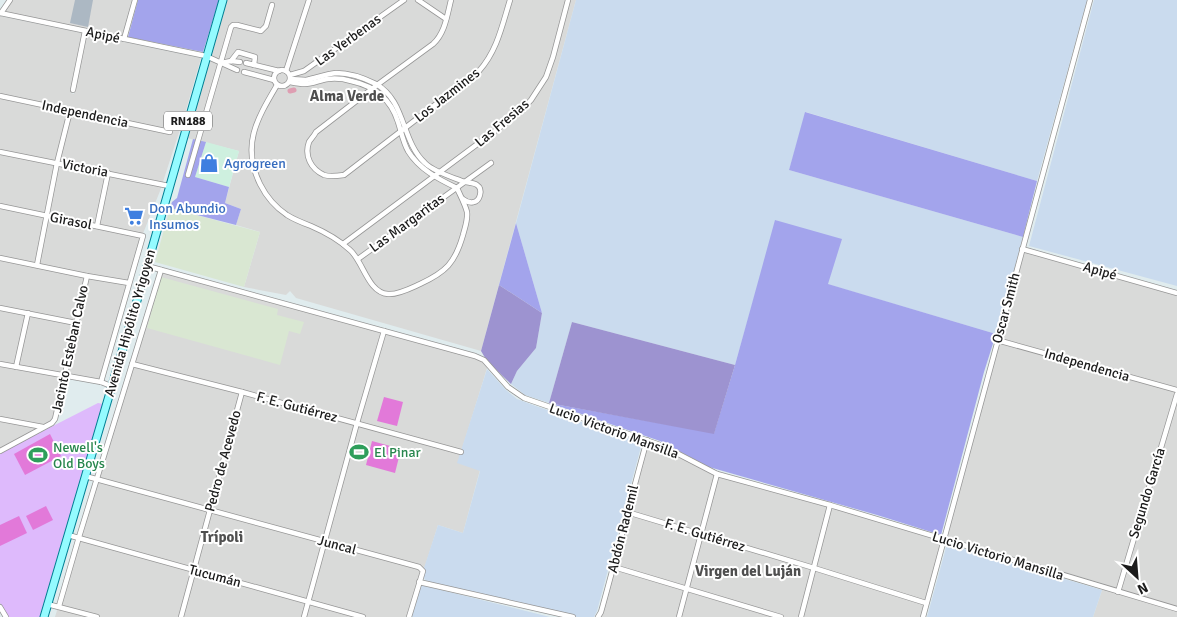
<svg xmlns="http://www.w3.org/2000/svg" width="1177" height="617" font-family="Signika,sans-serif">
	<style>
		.residential { fill: #d9dad9 }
		.commercial { fill: #cef0df }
		.industrial { fill: #d9e7d2 }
		.construction { fill: #acb8c3 }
		.farmland { fill: #cadbee }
		.grass { fill: #a3a4ec }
		.forest { fill: #9d93d0 }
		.park { fill: #debafc }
		.pitch { fill: #e279d9 }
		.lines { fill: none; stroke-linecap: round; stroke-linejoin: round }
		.canal { stroke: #de9eb2; stroke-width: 5 }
		.street-casing { stroke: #969696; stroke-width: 6 }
		.primary-casing { stroke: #007f93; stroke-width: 9 }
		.street { stroke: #fff; stroke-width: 4.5 }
		.primary { stroke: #94fbff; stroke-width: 7 }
		.labels { text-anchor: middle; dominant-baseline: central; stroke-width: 4; stroke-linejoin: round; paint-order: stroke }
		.shield { fill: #fff; stroke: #606060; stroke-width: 1 }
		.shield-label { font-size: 12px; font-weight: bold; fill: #1c1c1c }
		.street-label { font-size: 14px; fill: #1c1c1c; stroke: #fff }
		.shop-label { font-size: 14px; fill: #366cbe; stroke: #fff; text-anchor: start }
		.leisure-label { font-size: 14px; fill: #27864d; stroke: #fff; text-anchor: start }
		.neighbourhood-label { font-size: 15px; font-weight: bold; fill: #4f4f4f; stroke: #fff }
	</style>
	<rect width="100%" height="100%" fill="#e0ecee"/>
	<g class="residential">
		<polygon points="13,0 133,0 123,36 4,12"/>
		<polygon points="227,0 576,0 481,351 296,298 290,291 286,295 244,287 260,232 236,225 241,209 225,203 239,151 187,138"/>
		<polygon points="0,16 82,33 71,93 74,94 86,34 201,58 184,117 160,191 142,236 101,382 65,376 55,419 0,451"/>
		<polygon points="1024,251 1177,295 1177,617 1093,617 1104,584 947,537"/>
		<polygon points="161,270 475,356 488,365 458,462 480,470 463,533 438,525 409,617 55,617"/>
		<polygon points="647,440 717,474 944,539 923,617 598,617"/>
	</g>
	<polygon class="commercial" points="206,142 239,151 229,187 195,177"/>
	<g class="industrial">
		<polygon points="170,208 260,232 244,287 155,262"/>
		<polygon points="161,277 278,309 277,315 304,322 300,334 289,331 280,365 147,328"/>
	</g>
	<polygon class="construction" points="75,0 93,0 88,27 70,23"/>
	<g class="farmland">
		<polygon points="576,0 1087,0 1037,181 806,112 789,170 1023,237 996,334 827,284 776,220 735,365 572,322 549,403 525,395 511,384 517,371 536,348 542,313 516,223"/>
		<polygon points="1094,0 1177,0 1177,286 1029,246"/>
		<polygon points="487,369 506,390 517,399 533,405 642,443 597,611 594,617 577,617 427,582 424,578 423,575 424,568 438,525 463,533 480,471 457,463"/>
		<polygon points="947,544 1102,590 1093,617 927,617"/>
		<polygon points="421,585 550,617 412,617"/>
	</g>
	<g class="grass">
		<polygon points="138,0 219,0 203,52 128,37"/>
		<polygon points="805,112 1037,181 1023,237 789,170"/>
		<polygon points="193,139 206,142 195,177 229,187 225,203 241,209 236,225 170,208 172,202 177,198"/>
		<polygon points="775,220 842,239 828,284 996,334 984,372 941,535 877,515 709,467 660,441 549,403 714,433 735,365"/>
		<polygon points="516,223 542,313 499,285"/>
	</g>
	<g class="forest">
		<polygon points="499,285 542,313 536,348 517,371 511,384 487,361 481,351"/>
		<polygon points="572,322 735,365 714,434 549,403"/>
	</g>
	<polygon class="park" points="98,403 103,404 41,617 8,617 0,603 0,453"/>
	<g class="pitch">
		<polygon points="384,397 403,402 397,426 377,421"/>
		<polygon points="50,434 61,456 25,475 14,454"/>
		<polygon points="372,441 401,449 395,473 366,465"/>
		<polygon points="46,506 53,520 33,530 26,516"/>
		<polygon points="19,516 27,533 0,546 0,525"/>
	</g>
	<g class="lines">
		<polyline class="canal" points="290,91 294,90"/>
		<g class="street-casing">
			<g id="street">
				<polyline points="418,0 446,19"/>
				<path d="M451,0C447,16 445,33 433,44L377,85L316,132C314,136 311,139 309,142C304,156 311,169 324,175C330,177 337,176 344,175L479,71C497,51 502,26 510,0"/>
				<polyline points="0,13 206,56 237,70"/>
				<polyline points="1,13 10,0"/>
				<polyline points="124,39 135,0"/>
				<polyline points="231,61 238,52 255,57 254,65"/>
				<polyline points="221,63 231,61 240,62"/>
				<polyline points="246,63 279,71"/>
				<circle cx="282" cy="78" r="8"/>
				<polyline points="286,71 309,0"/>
				<polyline points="244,72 274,80"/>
				<polyline points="290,75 304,71 404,0"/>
				<path d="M291,79C296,79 301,80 306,80C316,78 326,74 336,73C349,73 364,78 376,84C406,101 401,141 425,163C433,171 451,177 462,181C467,183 473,182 477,185C480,187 481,191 480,195C478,204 469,204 463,199"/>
				<path d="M277,85C257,119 241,145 260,184C266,196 275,207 287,215C295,220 303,223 311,226C325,232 339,240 350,250C363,261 368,293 388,294C398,295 411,288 420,284C446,272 455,263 463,235C465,227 468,220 467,212C465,204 460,195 457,188C438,179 419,169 408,151C403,142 401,131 398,122C391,99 374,86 351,81C344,79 336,78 328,79C320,80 313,84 305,84C300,84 295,83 290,82"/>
				<polyline points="73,90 85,31"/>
				<polyline points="0,96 170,132"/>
				<polyline points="0,152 169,186"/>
				<polyline points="188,175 231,27 233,25 237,25 261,31 266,26 272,5"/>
				<polyline points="0,206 143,236 101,382"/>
				<polyline points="97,226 108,173"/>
				<polyline points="343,244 519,113 531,100 546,77 553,57 568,0"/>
				<polyline points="1022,249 1177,293"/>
				<polyline points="0,258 87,276 129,283"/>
				<polyline points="358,259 491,163"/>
				<polyline points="37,265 57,163 70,111"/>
				<polyline points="147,266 475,356 484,360 508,387 524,398 663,446 717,474 830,505 1177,609"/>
				<polyline points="0,308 76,323"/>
				<polyline points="997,340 1177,390"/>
				<polyline points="0,364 101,382 111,386"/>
				<polyline points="132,364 242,392 461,452"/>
				<polyline points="16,367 28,313"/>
				<polyline points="0,419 43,427"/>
				<polyline points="0,451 52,423 55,419 87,276"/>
				<polyline points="85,476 419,567 423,571 409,617"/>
				<polyline points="627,512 814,568 926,603"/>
				<polyline points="68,535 363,617"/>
				<polyline points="614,567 781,617"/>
				<polyline points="419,582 573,617"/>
				<polyline points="1118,592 1177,394"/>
				<polyline points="47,604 97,617"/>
				<polyline points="59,606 79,537 161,270"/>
				<polyline points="0,607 6,617"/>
				<polyline points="181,617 242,392"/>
				<polyline points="304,617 357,423 384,331"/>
				<path d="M598,617L601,612C617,555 631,497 647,440"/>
				<polyline points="679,617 717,474"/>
				<polyline points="801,617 830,505"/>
				<polyline points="923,617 1090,0"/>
			</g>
		</g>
		<g class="primary-casing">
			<polyline id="primary" points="44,617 141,287 223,0"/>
		</g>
		<use href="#street" class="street"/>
		<use href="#primary" class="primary"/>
	</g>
	<defs>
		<g id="shop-bare" transform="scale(1.5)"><path d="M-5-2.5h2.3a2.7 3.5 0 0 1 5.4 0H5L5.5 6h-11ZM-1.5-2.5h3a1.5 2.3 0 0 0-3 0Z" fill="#3f7fe0" stroke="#fff" stroke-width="2.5" paint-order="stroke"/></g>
		<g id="supermarket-bare" transform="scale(1.5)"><path d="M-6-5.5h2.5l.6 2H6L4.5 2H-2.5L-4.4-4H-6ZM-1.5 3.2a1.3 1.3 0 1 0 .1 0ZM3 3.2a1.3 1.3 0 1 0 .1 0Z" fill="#3f7fe0" stroke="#fff" stroke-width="2.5" paint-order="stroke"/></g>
		<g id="stadium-bare" transform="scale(1.5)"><path d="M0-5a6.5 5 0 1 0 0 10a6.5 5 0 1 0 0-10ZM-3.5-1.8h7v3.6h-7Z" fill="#2e9e5b" stroke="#fff" stroke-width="2.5" paint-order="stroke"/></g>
	</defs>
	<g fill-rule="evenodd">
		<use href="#shop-bare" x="209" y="163"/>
		<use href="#supermarket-bare" x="134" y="216"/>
		<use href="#stadium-bare" x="359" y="452"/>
		<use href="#stadium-bare" x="38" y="455"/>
	</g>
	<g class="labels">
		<rect class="shield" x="164" y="111.5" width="48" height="19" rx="4"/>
		<g class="shield-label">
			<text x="188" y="121">RN188</text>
		</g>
		<g class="street-label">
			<text transform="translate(103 35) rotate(12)">Apipé</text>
			<text transform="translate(348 40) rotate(-36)">Las Yerbenas</text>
			<text transform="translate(447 95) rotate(-38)">Los Jazmines</text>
			<text transform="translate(85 114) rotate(12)">Independencia</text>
			<text transform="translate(502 123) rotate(-40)">Las Fresias</text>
			<text transform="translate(85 168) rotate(11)">Victoria</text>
			<text transform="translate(71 221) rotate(11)">Girasol</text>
			<text transform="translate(407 223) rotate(-36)">Las Margaritas</text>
			<text transform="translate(1100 271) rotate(16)">Apipé</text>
			<text transform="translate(1006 308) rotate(-75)">Oscar Smith</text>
			<text transform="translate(130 323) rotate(-74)">Avenida Hipólito Yrigoyen</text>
			<text transform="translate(70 349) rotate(-78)">Jacinto Esteban Calvo</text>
			<text transform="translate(1087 365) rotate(16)">Independencia</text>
			<text transform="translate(297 407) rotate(15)">F. E. Gutiérrez</text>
			<text transform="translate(614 431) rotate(20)">Lucio Victorio Mansilla</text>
			<text transform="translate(223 461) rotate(-75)">Pedro de Acevedo</text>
			<text transform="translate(1147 493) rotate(-73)">Segundo García</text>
			<text transform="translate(623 529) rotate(-76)">Abdón Rademil</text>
			<text transform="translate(705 535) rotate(17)">F. E. Gutiérrez</text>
			<text transform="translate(337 545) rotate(15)">Juncal</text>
			<text transform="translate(998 556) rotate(17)">Lucio Victorio Mansilla</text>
			<text transform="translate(215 576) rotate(15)">Tucumán</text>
		</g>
		<g class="shop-label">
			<text x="224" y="163">Agrogreen</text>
			<text x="149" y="208">Don Abundio<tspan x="149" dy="16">Insumos</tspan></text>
		</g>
		<g class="leisure-label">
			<text x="53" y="447">Newell's<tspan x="53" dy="16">Old Boys</tspan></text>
			<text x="374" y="452">El Pinar</text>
		</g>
		<g class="neighbourhood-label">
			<text x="347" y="96">Alma Verde</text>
			<text x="222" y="537">Trípoli</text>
			<text x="748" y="571">Virgen del Luján</text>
		</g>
	</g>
	<g transform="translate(1137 577) rotate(154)" stroke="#ffffff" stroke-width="4" paint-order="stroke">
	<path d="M0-4L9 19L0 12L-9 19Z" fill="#1c1c1c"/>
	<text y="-8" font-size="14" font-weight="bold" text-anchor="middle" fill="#1c1c1c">N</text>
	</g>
</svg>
